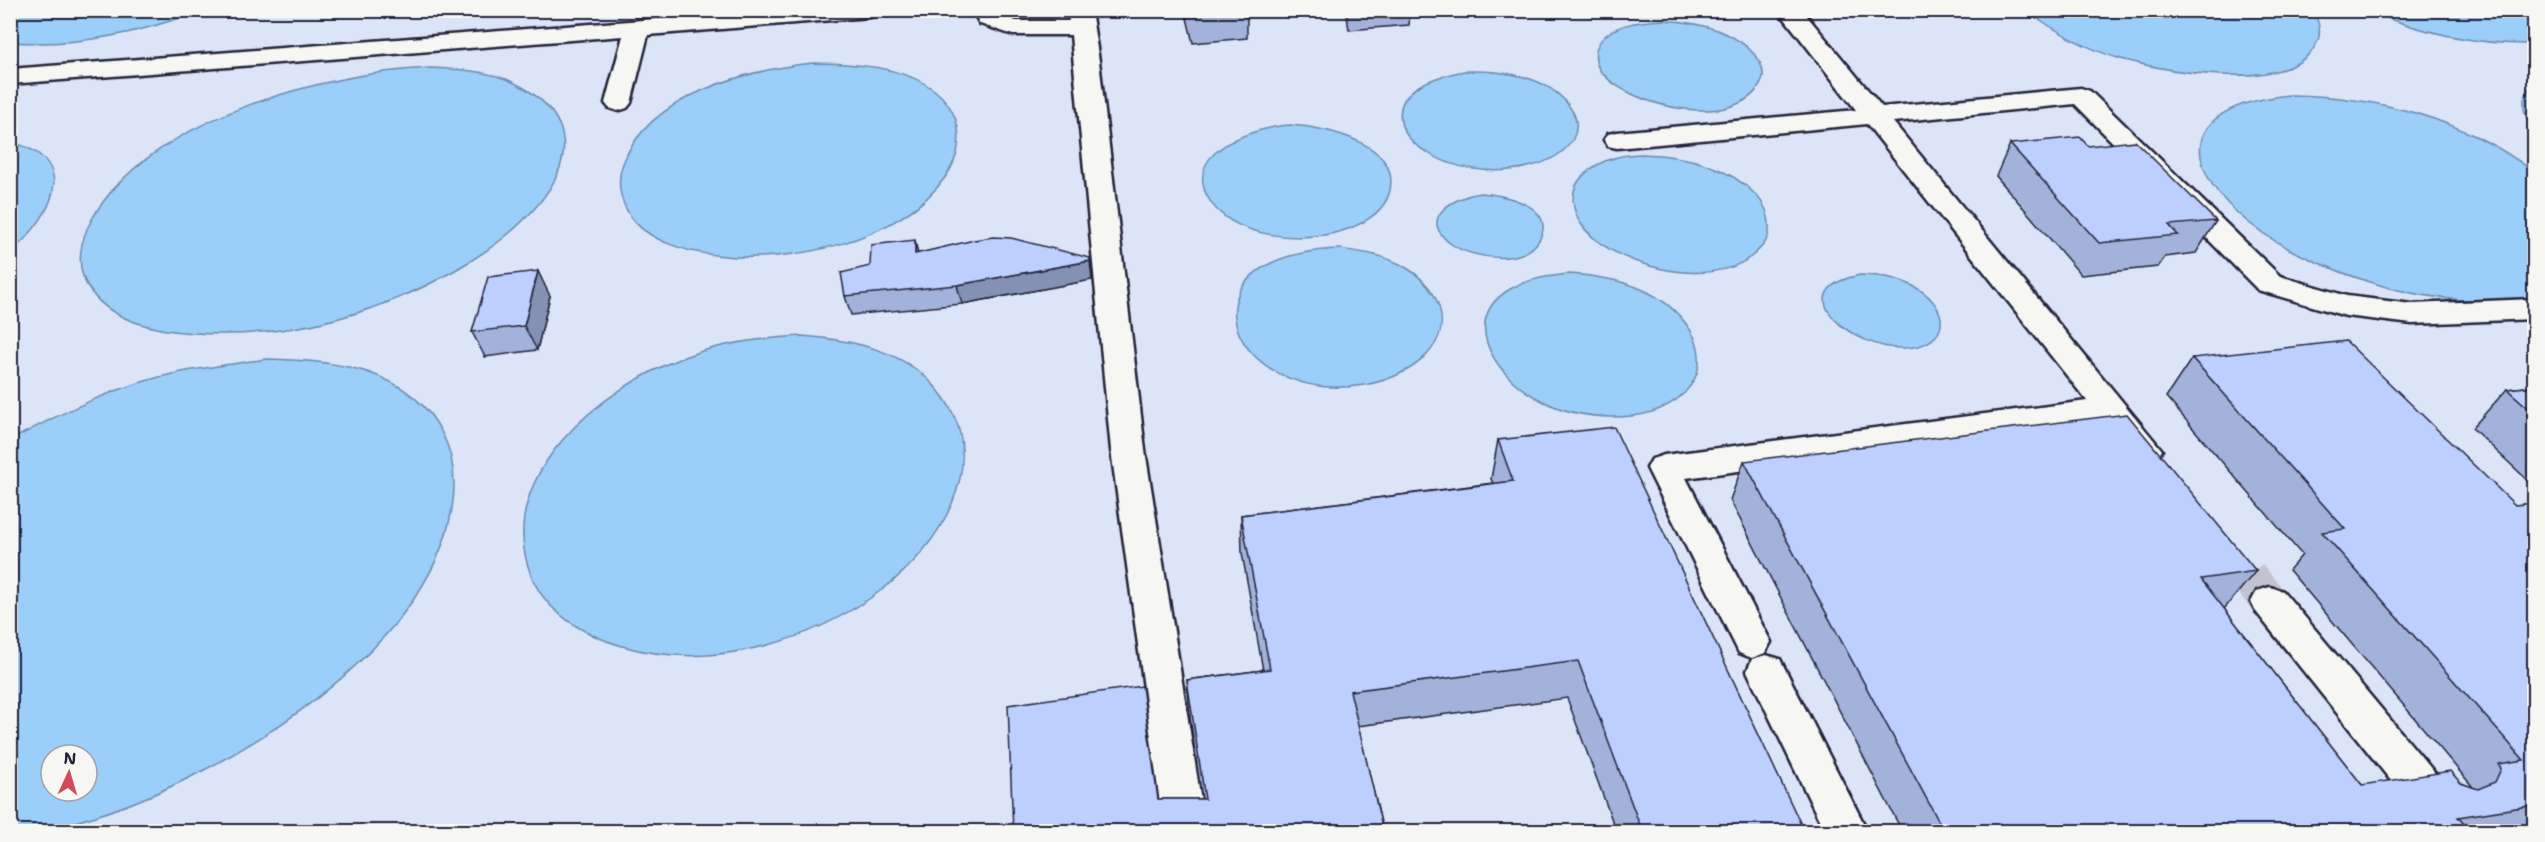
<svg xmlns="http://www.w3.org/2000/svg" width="2545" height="842" font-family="'Shantell Sans',sans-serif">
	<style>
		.built { fill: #dce5f8; fill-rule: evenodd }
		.water { fill: #9bcef8; stroke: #6b89ac; stroke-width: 1.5; fill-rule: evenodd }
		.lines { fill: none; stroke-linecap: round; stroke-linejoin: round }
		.minor-tunnel { stroke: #c2c5d0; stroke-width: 37; stroke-dasharray: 37 18; stroke-linecap: butt }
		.minor-casing { stroke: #22223b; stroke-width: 5 }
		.minor { fill: #f6f6f2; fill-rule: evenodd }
		.wall { fill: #a2b2db; stroke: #22223b; stroke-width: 1.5 }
		.shaded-wall { fill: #8491b2; stroke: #22223b; stroke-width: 1.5 }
		.building { fill: #bccfff; stroke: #22223b; stroke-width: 1.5 }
	</style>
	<rect width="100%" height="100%" fill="#eaeef5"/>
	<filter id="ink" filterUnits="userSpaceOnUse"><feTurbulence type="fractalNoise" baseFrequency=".0167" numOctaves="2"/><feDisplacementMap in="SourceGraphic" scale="12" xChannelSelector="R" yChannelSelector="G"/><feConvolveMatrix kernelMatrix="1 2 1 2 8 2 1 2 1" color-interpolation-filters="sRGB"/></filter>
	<g filter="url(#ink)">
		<path class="built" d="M10,11H2534V831H11ZM51,755H87V791H51Z"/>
		<g class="water">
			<path d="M10,11L11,10L198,11C140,34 73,47 11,42Z"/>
			<path d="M2028,11H2313C2321,25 2323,38 2311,52C2278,92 2165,71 2121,59C2087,49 2056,32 2028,11Z"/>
			<path d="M2369,11H2534V44C2478,45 2420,32 2369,11Z"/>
			<path d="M1664,20C1696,22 1733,29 1755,55C1762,64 1766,75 1760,85C1734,130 1632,107 1603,74C1596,67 1593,54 1598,45C1610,23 1642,21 1664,20Z"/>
			<path d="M813,63C859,63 938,67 956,120C962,139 958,159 946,176C902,241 789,265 715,255C687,252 648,241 631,217C619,200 616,180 624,161C651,94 748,70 813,63Z"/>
			<path d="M429,68C455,69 481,70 506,79C528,88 549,103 559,124C582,179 512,235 472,260C391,311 290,340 194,333C157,331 108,321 88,287C75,266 80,240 92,219C148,119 322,73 429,68Z"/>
			<path d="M1464,71C1500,70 1550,75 1571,109C1577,118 1578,129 1573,139C1564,155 1545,163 1528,167C1494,175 1452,170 1423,150C1413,144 1403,133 1401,122C1394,87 1438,76 1464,71Z"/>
			<path d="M2534,83V132C2523,117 2518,96 2534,83Z"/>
			<path d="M2290,95C2376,96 2465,119 2534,172V297C2451,310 2368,288 2293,251C2202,205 2142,110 2290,95Z"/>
			<path d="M1290,125C1324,127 1404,143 1389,194C1383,212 1364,223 1348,229C1308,244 1229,240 1207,196C1184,149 1257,127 1290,125Z"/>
			<path d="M11,142C83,161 51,218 11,252Z"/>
			<path d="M1642,154C1683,155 1725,164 1755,194C1765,204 1770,217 1769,231C1768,242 1760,249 1752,256C1710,291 1606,266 1579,221C1573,210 1570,194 1578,182C1591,162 1619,154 1642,154Z"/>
			<path d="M1480,193C1502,194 1559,206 1539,240C1524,266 1472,259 1451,244C1416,218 1454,197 1480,193Z"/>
			<path d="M1340,249C1362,252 1385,255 1405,267C1416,273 1427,284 1434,295C1461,345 1408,378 1364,385C1231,407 1166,255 1340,249Z"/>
			<path d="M1569,274C1616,277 1664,288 1691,331C1700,346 1702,363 1695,378C1684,401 1656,414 1632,416C1599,419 1564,414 1535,397C1493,374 1456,315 1516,286C1533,278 1550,276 1569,274Z"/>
			<path d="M1860,275C1879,275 1896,277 1913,286C1952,306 1952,346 1904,348C1856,351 1780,291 1860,275Z"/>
			<path d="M801,336C855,340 912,351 944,398C991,466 939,547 883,589C848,615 806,636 764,646C717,658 670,660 622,646C584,635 546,613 531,575C492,476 602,388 684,357C722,343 761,338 801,336Z"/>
			<path d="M267,359C333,360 411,368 443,435C457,463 456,494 449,523C416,662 210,784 82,820C69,824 55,829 42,831C32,833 21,832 11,831V440C64,411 121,384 181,372C209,367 238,363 267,359ZM51,755H87V791H51Z"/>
		</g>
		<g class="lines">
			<polyline class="minor-tunnel" points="2248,576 2270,602"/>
			<g class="minor-casing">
				<g id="minor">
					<polygon points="772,10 881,10 878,15 870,17 648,35 631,103 627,108 618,111 609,108 605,103 623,36 10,84 10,69"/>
					<polygon points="972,10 996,10 998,14 1016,21 1069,21 1067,10 1091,10 1099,61 1145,450 1206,832 1164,832 1111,450 1071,35 1013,35 980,24"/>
					<path d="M1778,10H1802L1882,107L2081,88L2090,91L2280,276L2347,296L2412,304L2534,299V319L2412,324L2346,316L2258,290L2075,104L1893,122L2162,450L2157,459C2129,467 2119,441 2104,422L1686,478L1771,642L1765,653L1752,658L1739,653L1647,468L1652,459L1664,455L2087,401L1867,124L1617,148L1608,146L1604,140L1608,134L1617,132L1856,110Z"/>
					<polygon points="2270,587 2283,591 2449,790 2455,803 2449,816 2434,822 2419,816 2257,613 2251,602 2257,591"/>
					<polygon points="1766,655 1780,659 1868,832 1825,832 1747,671 1752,659"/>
				</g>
			</g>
			<use href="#minor" class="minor"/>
		</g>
		<g class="wall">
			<polygon points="1185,10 1247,10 1247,38 1193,43"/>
			<polygon points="1346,10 1410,10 1409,25 1349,30"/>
			<polygon points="2010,144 2088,146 2216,221 2196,253 2165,257 2158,267 2081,275 1996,176"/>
			<polygon points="918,254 1090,258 1092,280 962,304 851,315 845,296"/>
			<polygon points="550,296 537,350 485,357 472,332"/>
			<polygon points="2192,358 2515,505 2535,503 2535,831 1902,831 1730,500 1744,461 2256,571 2224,609 2362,785 2461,783 2471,787 2472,786 2289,570 2302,555 2166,397"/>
			<polygon points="2535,386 2535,487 2472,428 2507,389"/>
			<polygon points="1498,440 1804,831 1616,831 1567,698 1358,726 1383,831 1158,799 1202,799 1190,717 1187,680 1263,670 1242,553 1241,515 1493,483 1491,479"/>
		</g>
		<g class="shaded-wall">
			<polygon points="915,240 919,259 915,254"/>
			<polygon points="1090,261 1092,280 962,304 957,285"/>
			<polygon points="538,271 550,296 537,350 524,326"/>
		</g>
		<g class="building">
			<polygon points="1191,10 1210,10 1191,12"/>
			<polygon points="2080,137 2088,146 2135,141 2216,221 2169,225 2178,235 2099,243 2010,144"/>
			<polygon points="993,237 1011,238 1090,258 1090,261 957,285 845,296 841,273 870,266 871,245 915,240 915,254 974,240"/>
			<polygon points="538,271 524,326 472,332 488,277"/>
			<polygon points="2346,341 2515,505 2535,503 2535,805 2458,817 2470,831 1944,831 1744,461 2127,414 2256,571 2201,579 2362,785 2450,771 2461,783 2478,789 2495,782 2501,769 2499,764 2524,760 2322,532 2345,529 2192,358"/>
			<polygon points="2535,386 2535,414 2507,389"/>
			<polygon points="1614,427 1804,831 1642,831 1578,661 1350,691 1383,831 1013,831 1008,705 1142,686 1158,799 1205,799 1187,680 1270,669 1241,515 1513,481 1498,440"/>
		</g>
	</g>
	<rect width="2545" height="842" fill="none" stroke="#f6f6f2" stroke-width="36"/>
	<rect x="18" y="18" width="2509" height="806" fill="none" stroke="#22223b" stroke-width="2" filter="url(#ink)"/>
	<g transform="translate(69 773) rotate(4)"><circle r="28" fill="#f6f6f2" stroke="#a1a1a9" stroke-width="1.5"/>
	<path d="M0-4.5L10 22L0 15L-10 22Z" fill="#d1495b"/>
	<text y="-9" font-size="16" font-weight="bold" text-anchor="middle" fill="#22223b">N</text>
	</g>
</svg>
